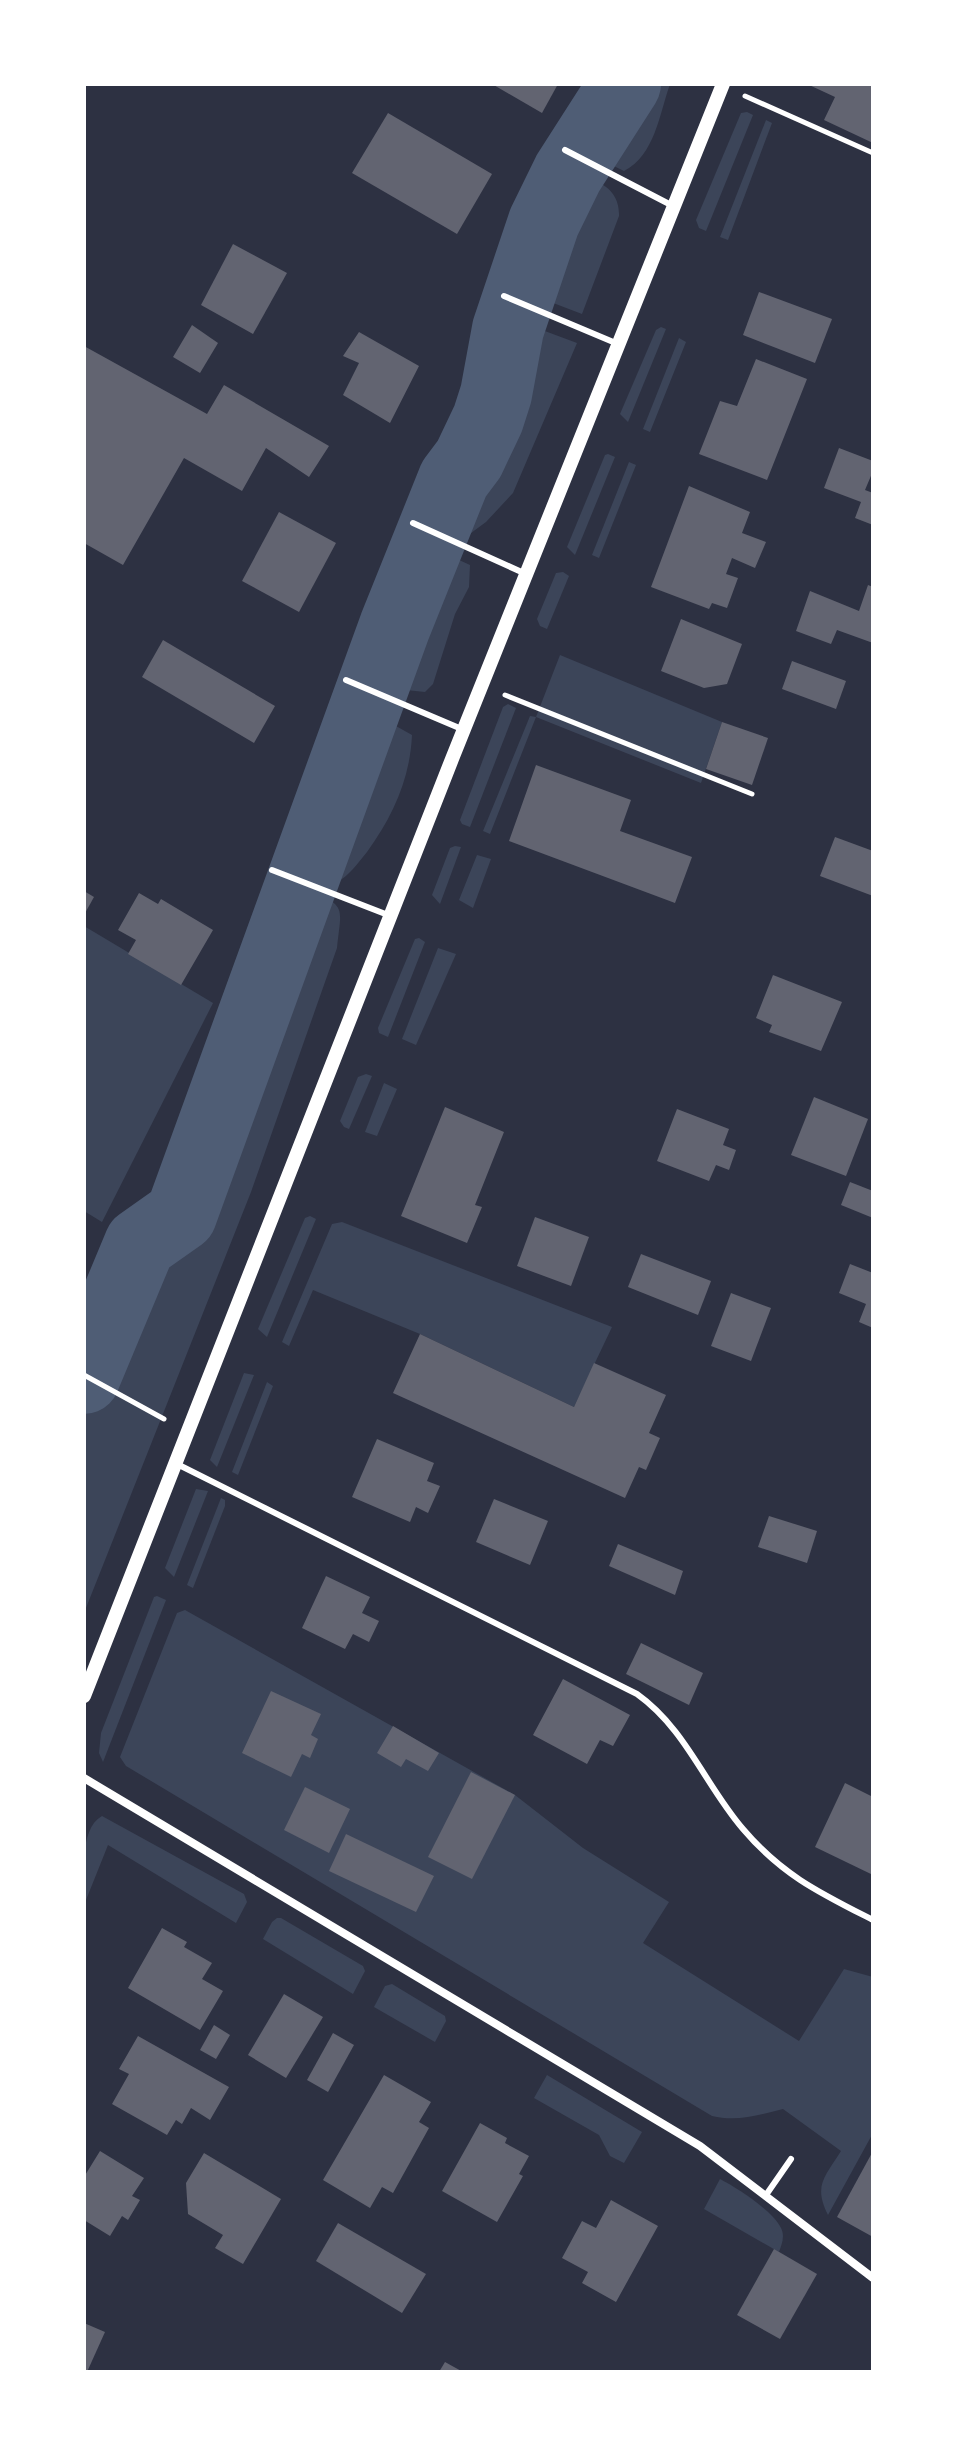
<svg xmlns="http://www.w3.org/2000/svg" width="957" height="2456" font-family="Merriweather,serif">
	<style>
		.green { fill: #3c4559 }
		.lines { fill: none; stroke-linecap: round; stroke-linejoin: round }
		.river { stroke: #4f5d75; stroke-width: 72 }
		.building { fill: #626471 }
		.path { stroke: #fff; stroke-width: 5 }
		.service { stroke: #fff; stroke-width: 6 }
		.minor { stroke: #fff; stroke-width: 8 }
		.tertiary { stroke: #fff; stroke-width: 14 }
	</style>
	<rect width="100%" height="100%" fill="#2d3142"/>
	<g class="green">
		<polygon points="600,84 619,84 578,146 569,142"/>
		<path d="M632,84H670C659,115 655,155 624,171L587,153Z"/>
		<polygon points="747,112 753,115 706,231 699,228 696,220 741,113"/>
		<polygon points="766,120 772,123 728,240 720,237"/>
		<polygon points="558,162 567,166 541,216 516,289 508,285 546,185"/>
		<path d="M575,172C598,181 620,188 619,216L582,314L527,293L548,227Z"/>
		<polygon points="498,312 508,317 486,410 465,455 451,473 434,518 419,510 486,361 480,357"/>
		<polygon points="518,321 577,343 513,493 486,522 467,536 444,526 460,484 477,462 502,406"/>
		<polygon points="661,327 666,329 628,422 620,414 656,330"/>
		<polygon points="679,338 686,342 650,432 643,429"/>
		<polygon points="608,454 615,457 575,555 567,547 605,455"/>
		<polygon points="629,462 636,465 599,558 592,555"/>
		<polygon points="406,537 422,544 369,674 353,664"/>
		<polygon points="433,548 470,565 469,587 455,614 433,684 425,692 406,690 383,678"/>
		<polygon points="563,572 569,576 547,629 540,626 537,619 556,573"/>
		<polygon points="560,655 722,722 701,783 536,717 490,834 483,831 530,716 536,717"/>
		<polygon points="508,704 516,708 470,827 462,824 460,820 503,707"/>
		<path d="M371,712L412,735C410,779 393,816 367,852C357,864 350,875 336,883L311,874Z"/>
		<polygon points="455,846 461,847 440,904 432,895 450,848"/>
		<polygon points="477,855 491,859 473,908 459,900"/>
		<path d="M307,890C348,906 341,907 337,948L251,1192L84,1613V1389L142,1248L184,1218Z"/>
		<polygon points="84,926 213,1003 102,1222 84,1211"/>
		<polygon points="419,938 425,942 388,1037 379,1033 378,1028 415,939"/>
		<polygon points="438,948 456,954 416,1045 402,1039"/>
		<polygon points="366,1074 372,1076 349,1129 344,1127 340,1121 358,1077"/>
		<polygon points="384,1083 397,1089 377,1136 365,1132"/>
		<polygon points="310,1216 316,1219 267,1337 258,1329 305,1218"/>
		<polygon points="342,1222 612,1327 574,1407 420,1334 313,1290 289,1346 282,1342 332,1224"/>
		<polygon points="244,1373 254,1375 217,1467 210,1460"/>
		<polygon points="267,1382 273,1386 238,1475 232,1472"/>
		<polygon points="196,1489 208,1491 174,1577 165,1568"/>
		<polygon points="221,1498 225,1500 225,1506 193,1588 187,1585"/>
		<polygon points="157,1596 166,1600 103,1762 99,1753 101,1733 154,1597"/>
		<path d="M185,1610L515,1795L583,1848L669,1902L643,1943L799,2041L844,1969L873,1977V2133L828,2215C813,2185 825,2177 841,2151L783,2109C758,2115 737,2122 712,2116L126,1766L120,1757L177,1613Z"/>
		<path d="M102,1816L244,1894L247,1902L236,1923L108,1845L84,1905C84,1882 78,1829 102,1816Z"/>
		<polygon points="277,1918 281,1918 363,1966 365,1971 353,1994 263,1939 272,1922"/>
		<polygon points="392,1984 445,2016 446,2021 435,2042 374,2007 385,1986"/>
		<polygon points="547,2075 642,2132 624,2163 610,2156 599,2135 534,2098"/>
		<path d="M720,2179C737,2188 772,2210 781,2228C785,2236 782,2244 779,2252L704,2209Z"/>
	</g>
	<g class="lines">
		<polyline class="river" points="84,1378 140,1244 181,1215 395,626 454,479 469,459 488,419 496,394 508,329 544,222 568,173 625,84"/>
	</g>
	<g class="building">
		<polygon points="492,84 558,84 542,113"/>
		<polygon points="807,84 873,84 873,143 824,120 835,97"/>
		<polygon points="388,113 492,174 457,234 352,173"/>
		<polygon points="233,244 287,273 253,334 201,305"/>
		<polygon points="759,292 832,319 815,363 743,335"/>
		<polygon points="192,325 218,343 200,373 173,357"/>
		<polygon points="359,332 419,366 390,423 343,395 359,363 343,356"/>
		<polygon points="84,346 207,414 224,385 329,446 309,477 266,448 242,491 184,458 123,565 84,543"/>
		<polygon points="756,359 807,379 767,480 699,454 720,401 737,406"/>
		<polygon points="839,448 873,461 873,471 865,490 873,493 873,525 855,518 861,502 824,488"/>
		<polygon points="689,486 750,512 742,533 766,542 755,568 732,558 726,574 738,578 727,608 712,603 709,609 651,587"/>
		<polygon points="279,512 336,543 299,612 242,581"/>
		<polygon points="868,585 873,587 873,643 837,630 831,644 796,631 810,591 859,611"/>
		<polygon points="681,619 742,644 727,684 704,688 661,671"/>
		<polygon points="163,640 275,706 254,743 142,677"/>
		<polygon points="792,661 846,681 836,709 782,689"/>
		<polygon points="722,722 768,738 752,785 706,769"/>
		<polygon points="536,765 631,800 620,831 692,857 675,903 509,841"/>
		<polygon points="835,837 873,851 873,896 820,876"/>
		<polygon points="84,891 94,897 84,915"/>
		<polygon points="139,893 158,904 161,899 213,930 181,985 128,954 136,940 118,930"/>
		<polygon points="773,975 842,1002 821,1051 769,1032 772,1025 756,1018"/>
		<polygon points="814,1097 868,1119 846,1176 791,1155"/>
		<polygon points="445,1107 504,1132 475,1205 482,1207 467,1243 401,1216"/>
		<polygon points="677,1109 729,1129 723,1145 736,1150 729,1170 716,1165 709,1181 657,1161"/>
		<polygon points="850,1182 873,1191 873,1218 841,1205"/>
		<polygon points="535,1217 589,1237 571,1286 517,1266"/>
		<polygon points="641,1254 711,1281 698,1315 628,1287"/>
		<polygon points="850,1264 873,1273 873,1328 859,1322 866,1304 839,1293"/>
		<polygon points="731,1293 771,1308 751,1361 711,1346"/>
		<polygon points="420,1334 574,1407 594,1363 666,1395 649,1433 660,1438 646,1470 639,1467 625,1498 393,1393"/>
		<polygon points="377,1439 434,1463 427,1481 440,1486 428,1513 416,1507 410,1522 352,1497"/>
		<polygon points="494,1499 548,1521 530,1565 476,1542"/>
		<polygon points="769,1516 817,1531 807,1563 758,1547"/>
		<polygon points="618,1544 683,1571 675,1595 609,1566"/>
		<polygon points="326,1576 370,1597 362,1613 379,1621 369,1642 353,1634 345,1649 302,1628"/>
		<polygon points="641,1643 703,1673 689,1705 626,1674"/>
		<polygon points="563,1679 630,1715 613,1746 600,1740 587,1764 533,1735"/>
		<polygon points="271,1691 321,1714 311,1735 318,1739 310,1758 302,1754 291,1777 242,1753"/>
		<polygon points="393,1726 439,1753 428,1771 406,1759 401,1767 377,1753"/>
		<polygon points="471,1772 515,1795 472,1879 428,1857"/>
		<polygon points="845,1783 873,1797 873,1875 815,1847"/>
		<polygon points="305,1787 350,1809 329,1853 284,1830"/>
		<polygon points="346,1834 434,1876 416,1912 329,1871"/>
		<polygon points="162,1928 187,1942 184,1947 212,1963 202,1979 223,1991 200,2030 128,1988"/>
		<polygon points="284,1994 323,2017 286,2078 248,2055"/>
		<polygon points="214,2025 230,2035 216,2059 200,2050"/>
		<polygon points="333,2033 354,2045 328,2092 307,2080"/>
		<polygon points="138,2036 229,2087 210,2120 191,2108 182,2124 176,2120 167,2135 112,2104 129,2074 119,2069"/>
		<polygon points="384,2075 431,2102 419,2122 429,2128 393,2193 382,2187 370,2208 323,2180"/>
		<polygon points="480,2123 507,2138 505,2143 529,2156 519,2174 523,2176 497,2222 442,2191"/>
		<polygon points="100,2151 144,2178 132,2196 140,2200 128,2220 122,2216 110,2236 84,2220 84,2177"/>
		<polygon points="873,2151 873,2237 837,2217"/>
		<polygon points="204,2153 281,2199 243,2264 215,2248 223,2235 188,2214 186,2183"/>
		<polygon points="611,2200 658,2226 616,2302 582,2283 588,2272 562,2258 582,2221 596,2228"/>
		<polygon points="338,2223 426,2274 402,2313 316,2261"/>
		<polygon points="774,2249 817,2274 780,2339 737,2315"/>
		<polygon points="84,2323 105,2332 87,2372 84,2372"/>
		<polygon points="445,2362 463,2372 439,2372"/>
	</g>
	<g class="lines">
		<g class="path">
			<polyline points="745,96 873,153"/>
			<polyline points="505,695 752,794"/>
			<polyline points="84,1375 164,1419"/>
		</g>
		<g class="service">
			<polyline points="565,150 673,206"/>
			<polyline points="504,296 618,344"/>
			<polyline points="413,523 526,574"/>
			<polyline points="346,680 464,730"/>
			<polyline points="272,870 388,915"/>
			<path d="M175,1463L637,1694C686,1729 705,1785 743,1829C782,1875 820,1893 873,1920"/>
			<polyline points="766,2195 791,2159"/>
		</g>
		<polyline class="minor" points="84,1778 700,2146 873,2278"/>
		<polyline class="tertiary" points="84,1696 452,759 723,84"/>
	</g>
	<rect width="957" height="2456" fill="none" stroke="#ffffff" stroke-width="172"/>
</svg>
